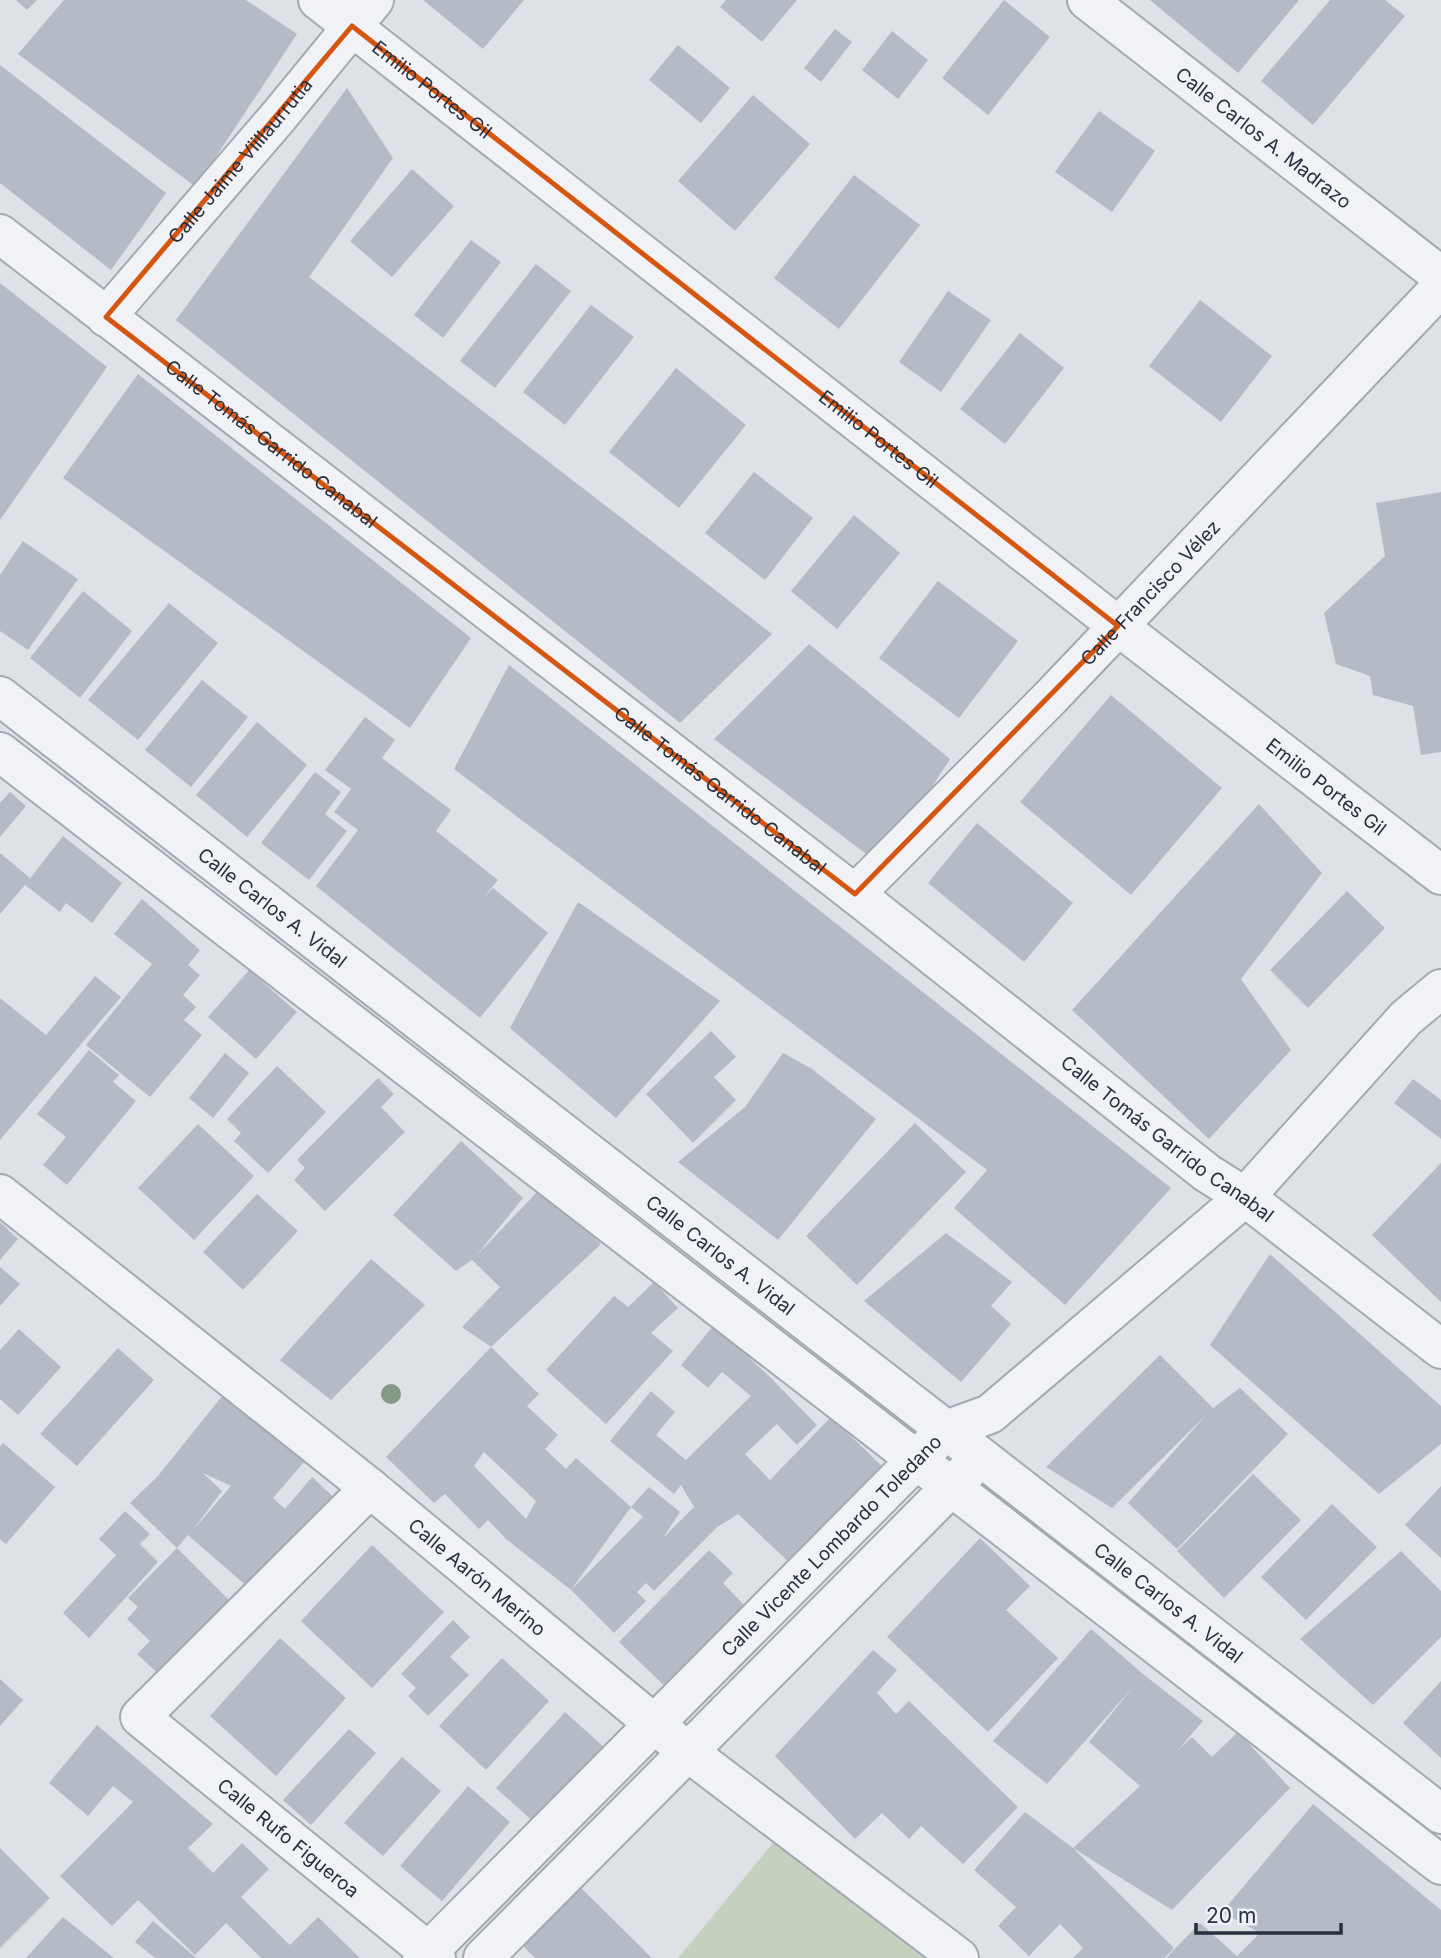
<svg xmlns="http://www.w3.org/2000/svg" width="1441" height="1958" font-family="Inter,sans-serif">
	<style>
		.green { fill: #c4d1bf }
		.building { fill: #b5bbc4; fill-rule: evenodd }
		.lines { fill: none; stroke-linecap: round; stroke-linejoin: round }
		.street-casing { stroke: #a3a9b1; stroke-width: 42 }
		.street { stroke: #f0f2f6; stroke-width: 38 }
		.tree { fill: #859785 }
		.marked { fill: none; stroke: #d55511; stroke-width: 5; stroke-linejoin: round }
		.labels { text-anchor: middle; dominant-baseline: central; stroke-width: 5; stroke-linejoin: round; paint-order: stroke }
		.street-label { font-size: 19px; fill: #27303e; stroke: #edf1f5 }
	</style>
	<rect width="100%" height="100%" fill="#dee2e7"/>
	<polygon class="green" points="778,1837 935,1958 678,1958"/>
	<g class="building">
		<polygon points="16,0 37,0 27,10"/>
		<polygon points="64,0 246,0 297,34 196,187 18,54"/>
		<polygon points="423,0 524,0 483,49"/>
		<polygon points="726,0 797,0 762,42 720,7"/>
		<polygon points="1004,0 1050,37 988,115 942,78"/>
		<polygon points="1150,0 1299,0 1238,73"/>
		<polygon points="1330,0 1385,0 1405,16 1313,125 1261,81"/>
		<polygon points="835,29 852,42 821,82 804,68"/>
		<polygon points="892,31 928,60 898,99 862,70"/>
		<polygon points="678,45 730,88 701,123 649,80"/>
		<polygon points="0,65 166,193 111,270 0,183"/>
		<polygon points="347,88 393,158 309,277 772,634 680,723 176,320"/>
		<polygon points="753,95 810,144 735,231 678,181"/>
		<polygon points="1099,111 1155,151 1112,212 1055,172"/>
		<polygon points="412,169 454,206 392,277 350,241"/>
		<polygon points="854,175 920,225 839,329 774,278"/>
		<polygon points="471,240 501,262 443,338 414,315"/>
		<polygon points="536,264 571,291 495,388 460,361"/>
		<polygon points="0,283 107,367 0,520"/>
		<polygon points="948,291 991,320 941,392 899,362"/>
		<polygon points="1200,300 1272,356 1221,422 1149,366"/>
		<polygon points="591,305 634,337 565,425 523,392"/>
		<polygon points="1020,333 1064,368 1005,444 960,409"/>
		<polygon points="676,368 746,425 679,508 609,452"/>
		<polygon points="138,374 471,638 410,728 63,478"/>
		<polygon points="754,472 813,518 765,580 705,533"/>
		<polygon points="1441,492 1441,752 1421,755 1413,706 1373,695 1370,676 1336,664 1324,613 1385,556 1376,503"/>
		<polygon points="854,515 900,553 837,629 791,591"/>
		<polygon points="23,541 78,579 28,650 0,631 0,575"/>
		<polygon points="938,581 1018,641 959,718 879,658"/>
		<polygon points="83,591 132,631 80,698 30,658"/>
		<polygon points="169,603 218,643 138,740 88,700"/>
		<polygon points="809,644 950,759 881,865 714,739"/>
		<polygon points="509,665 1171,1188 1065,1305 954,1208 987,1170 454,769"/>
		<polygon points="202,680 248,717 191,787 145,750"/>
		<polygon points="1111,695 1222,788 1131,895 1020,802"/>
		<polygon points="365,717 395,740 382,758 451,810 436,831 498,880 484,897 493,888 548,933 480,1018 316,886 358,830 334,812 351,789 325,770"/>
		<polygon points="257,722 307,765 247,837 196,795"/>
		<polygon points="315,772 341,792 325,814 347,831 309,880 261,843"/>
		<polygon points="10,792 26,806 0,837 0,803"/>
		<polygon points="1259,804 1322,873 1241,979 1291,1050 1209,1139 1072,1010"/>
		<polygon points="977,823 1073,903 1024,962 928,883"/>
		<polygon points="63,836 122,883 92,923 66,903 60,912 25,885 0,914 0,853 30,878 25,885"/>
		<polygon points="1347,891 1385,928 1308,1008 1270,970"/>
		<polygon points="142,899 200,950 188,965 200,975 183,995 196,1007 184,1020 202,1035 150,1097 86,1045 152,964 114,934"/>
		<polygon points="578,902 720,1001 616,1118 510,1028"/>
		<polygon points="249,970 297,1012 256,1059 208,1017"/>
		<polygon points="95,976 121,997 0,1140 0,998 46,1035"/>
		<polygon points="711,1031 736,1057 714,1077 736,1100 693,1143 646,1094"/>
		<polygon points="89,1050 119,1075 113,1082 136,1101 67,1185 43,1165 66,1137 37,1114"/>
		<polygon points="225,1053 249,1073 213,1118 189,1098"/>
		<polygon points="783,1053 812,1069 876,1119 778,1240 678,1162 745,1107"/>
		<polygon points="277,1066 326,1112 268,1173 234,1141 241,1133 227,1119"/>
		<polygon points="378,1078 394,1094 381,1107 405,1132 325,1211 294,1180 305,1168 297,1160"/>
		<polygon points="1413,1079 1441,1100 1441,1139 1394,1103"/>
		<polygon points="915,1123 966,1172 857,1285 806,1236"/>
		<polygon points="198,1124 254,1176 194,1240 138,1188"/>
		<polygon points="461,1141 523,1198 476,1256 542,1187 601,1244 491,1347 462,1327 500,1287 472,1260 456,1271 393,1215"/>
		<polygon points="1441,1163 1441,1302 1372,1235"/>
		<polygon points="257,1194 298,1231 243,1290 203,1252"/>
		<polygon points="0,1222 18,1239 0,1260"/>
		<polygon points="946,1233 1012,1282 991,1306 1011,1324 961,1382 864,1301"/>
		<polygon points="1270,1254 1441,1406 1441,1444 1379,1494 1210,1345"/>
		<polygon points="371,1259 425,1305 331,1400 280,1360"/>
		<polygon points="0,1267 20,1284 0,1306"/>
		<polygon points="654,1282 678,1308 651,1333 673,1351 606,1424 546,1370 614,1296 628,1307"/>
		<path d="M714,1325L770,1377L817,1425L797,1445L777,1424L745,1454L770,1480L831,1417L886,1470L794,1567L738,1514L716,1528L654,1591L646,1583L637,1592L646,1601L614,1633L571,1590L506,1539L488,1520L479,1529L445,1494L434,1503L386,1457L491,1347L539,1394L527,1406L558,1435L545,1449L566,1469L576,1458L631,1507L649,1487L680,1512L663,1538L694,1507L681,1485L674,1494L610,1441L651,1391L675,1412L656,1435L686,1460L751,1396L722,1372L708,1388L681,1365ZM484,1452L536,1501L526,1519L474,1466ZM631,1507L643,1517L571,1590Z"/>
		<polygon points="19,1329 61,1367 18,1415 0,1399 0,1350"/>
		<polygon points="118,1348 154,1380 77,1466 40,1434"/>
		<polygon points="1160,1355 1213,1408 1240,1388 1288,1434 1177,1549 1128,1503 1207,1414 1112,1508 1046,1467"/>
		<path d="M223,1395L304,1462L273,1498L285,1509L312,1477L340,1503L258,1596L188,1535L177,1548L130,1503L157,1477ZM203,1473L231,1486L193,1530L222,1491Z"/>
		<polygon points="3,1443 55,1487 6,1544 0,1539 0,1447"/>
		<polygon points="1253,1474 1301,1520 1224,1598 1177,1551"/>
		<polygon points="1441,1486 1441,1558 1405,1525"/>
		<polygon points="1332,1504 1377,1547 1306,1620 1261,1577"/>
		<polygon points="125,1511 150,1534 140,1544 158,1562 89,1638 63,1613 116,1555 99,1539"/>
		<polygon points="980,1538 1030,1586 1006,1610 1058,1658 988,1732 887,1637"/>
		<polygon points="372,1545 444,1612 372,1688 301,1621"/>
		<polygon points="177,1548 237,1608 165,1680 137,1654 150,1641 127,1619 138,1607 128,1598"/>
		<polygon points="709,1550 733,1573 723,1583 745,1606 675,1696 619,1642"/>
		<polygon points="1401,1551 1441,1591 1441,1637 1373,1705 1300,1639"/>
		<polygon points="453,1620 470,1637 450,1657 469,1675 428,1716 408,1696 416,1688 401,1674"/>
		<polygon points="1091,1629 1143,1674 1203,1721 1178,1750 1192,1737 1212,1757 1238,1732 1290,1788 1172,1910 1073,1848 1140,1786 1089,1742 1133,1687 1047,1784 993,1741"/>
		<polygon points="280,1638 346,1698 276,1776 210,1716"/>
		<polygon points="873,1650 897,1670 877,1693 896,1714 909,1701 1018,1807 963,1864 921,1826 909,1839 882,1813 855,1839 775,1756"/>
		<polygon points="502,1658 549,1701 486,1770 439,1726"/>
		<polygon points="0,1679 23,1700 0,1726"/>
		<polygon points="1441,1681 1441,1758 1403,1723"/>
		<polygon points="565,1712 606,1749 537,1825 496,1788"/>
		<polygon points="97,1725 213,1824 188,1848 213,1873 242,1843 269,1869 241,1897 290,1945 318,1917 360,1958 261,1958 226,1923 195,1955 138,1900 112,1926 60,1876 133,1802 113,1786 88,1816 49,1783"/>
		<polygon points="349,1729 376,1753 311,1825 283,1800"/>
		<polygon points="402,1757 441,1791 383,1856 344,1823"/>
		<polygon points="468,1786 510,1822 442,1901 400,1866"/>
		<polygon points="1313,1804 1441,1910 1441,1958 1166,1958 1200,1923 1237,1956 1260,1933 1222,1912"/>
		<polygon points="1025,1812 1073,1848 1174,1948 1164,1958 1073,1958 1083,1948 1060,1924 1029,1956 998,1926 1016,1907 974,1870"/>
		<polygon points="0,1848 50,1898 0,1948"/>
		<polygon points="577,1884 652,1958 535,1958 520,1943"/>
		<polygon points="63,1917 114,1958 26,1958"/>
		<polygon points="153,1921 194,1956 197,1958 155,1958 135,1942"/>
	</g>
	<g class="lines">
		<g class="street-casing">
			<g id="street">
				<path id="s1" d="M318,0L1118,626L1441,875"/>
				<path id="s2" d="M1087,0L1441,276"/>
				<path id="s3" d="M0,234L855,894L1207,1173L1245,1197L1441,1349"/>
				<path id="s4" d="M106,317L279,116L374,0"/>
				<path id="s5" d="M0,696L1441,1814"/>
				<polyline points="0,752 1441,1865"/>
				<path id="s6" d="M855,894L1050,698L1441,287"/>
				<path id="s7" d="M0,1194L370,1488L688,1752L959,1958"/>
				<path id="s8" d="M370,1488L140,1717L436,1958"/>
				<path id="s9" d="M422,1958L946,1430L990,1414L1245,1197L1406,1018L1441,989"/>
				<polyline points="483,1958 968,1470"/>
			</g>
		</g>
		<use href="#street" class="street"/>
	</g>
	<circle class="tree" cx="391" cy="1394" r="10"/>
	<path class="marked" d="M352,26L1118,626L855,894L106,317Z"/>
	<g class="labels">
		<g class="street-label">
			<text stroke="none"><textPath href="#s1" startOffset="145">Emilio Portes Gil</textPath></text>
			<text stroke="none"><textPath href="#s2" startOffset="224">Calle Carlos A. Madrazo</textPath></text>
			<text stroke="none"><textPath href="#s4" startOffset="206">Calle Jaime Viillaurrutia</textPath></text>
			<text stroke="none"><textPath href="#s1" startOffset="712">Emilio Portes Gil</textPath></text>
			<text stroke="none"><textPath href="#s3" startOffset="343">Calle Tomás Garrido Canabal</textPath></text>
			<text stroke="none"><textPath href="#s6" startOffset="422">Calle Francisco Vélez</textPath></text>
			<text stroke="none"><textPath href="#s1" startOffset="1279">Emilio Portes Gil</textPath></text>
			<text stroke="none"><textPath href="#s3" startOffset="910">Calle Tomás Garrido Canabal</textPath></text>
			<text stroke="none"><textPath href="#s5" startOffset="345">Calle Carlos A. Vidal</textPath></text>
			<text stroke="none"><textPath href="#s3" startOffset="1477">Calle Tomás Garrido Canabal</textPath></text>
			<text stroke="none"><textPath href="#s5" startOffset="912">Calle Carlos A. Vidal</textPath></text>
			<text stroke="none"><textPath href="#s9" startOffset="581">Calle Vicente Lombardo Toledano</textPath></text>
			<text stroke="none"><textPath href="#s7" startOffset="612">Calle Aarón Merino</textPath></text>
			<text stroke="none"><textPath href="#s5" startOffset="1479">Calle Carlos A. Vidal</textPath></text>
			<text stroke="none"><textPath href="#s8" startOffset="516">Calle Rufo Figueroa</textPath></text>
		</g>
	</g>
	<path d="M1196 1923v10h145v-10" fill="none" stroke="#27303e" stroke-width="3.5"/>
	<text x="1206" y="1923" font-size="21" fill="#27303e" stroke="#edf1f5" stroke-width="5" paint-order="stroke">20 m</text>
</svg>
